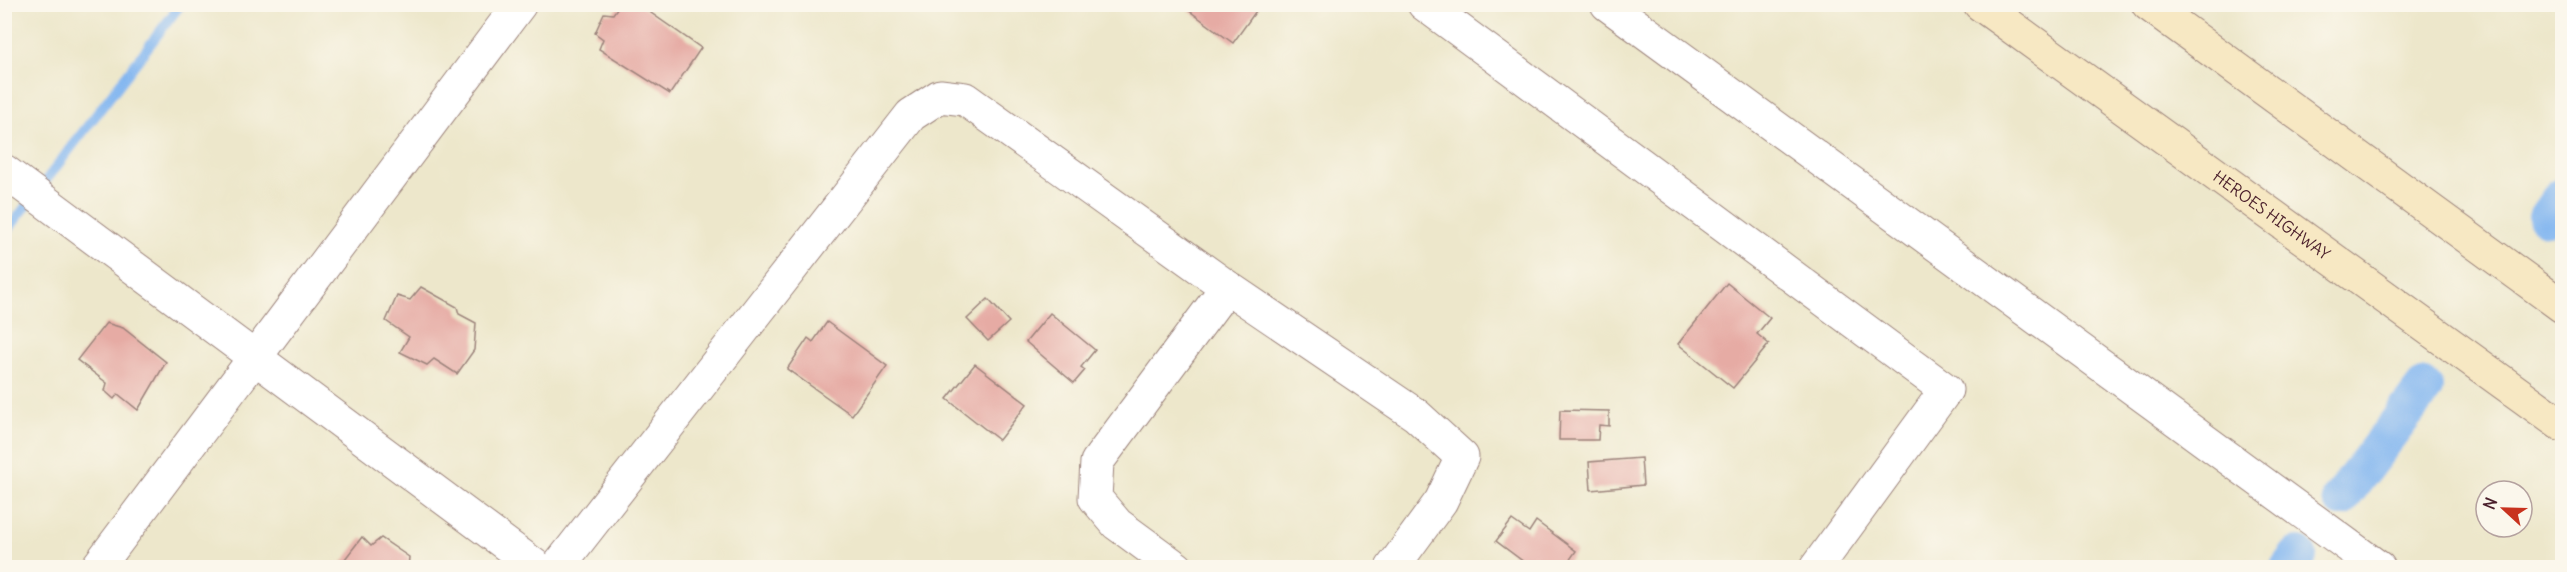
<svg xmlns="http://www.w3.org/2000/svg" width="2567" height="572" font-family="Delius,sans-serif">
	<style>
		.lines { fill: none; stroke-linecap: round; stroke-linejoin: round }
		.stream { stroke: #82b6f0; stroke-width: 10 }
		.canal { stroke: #82b6f0; stroke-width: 38 }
		.building { fill: #e6aba4 }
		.minor-casing { stroke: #9c837b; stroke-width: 35 }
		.secondary-casing { stroke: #9c837b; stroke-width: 35 }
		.minor { stroke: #fff; stroke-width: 33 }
		.secondary { stroke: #f7e8c3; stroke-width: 33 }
		.labels { text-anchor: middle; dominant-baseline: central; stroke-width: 4.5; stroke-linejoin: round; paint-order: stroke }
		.street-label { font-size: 16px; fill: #4a1f2b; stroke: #fbf7ec }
	</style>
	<rect width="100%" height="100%" fill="#fbf7ec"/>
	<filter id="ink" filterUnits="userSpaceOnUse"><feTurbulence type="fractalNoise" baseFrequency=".0167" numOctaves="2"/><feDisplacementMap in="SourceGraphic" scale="12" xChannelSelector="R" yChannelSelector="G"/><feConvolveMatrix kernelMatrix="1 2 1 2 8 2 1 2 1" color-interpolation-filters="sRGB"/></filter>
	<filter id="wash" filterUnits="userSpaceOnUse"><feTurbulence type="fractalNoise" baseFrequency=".008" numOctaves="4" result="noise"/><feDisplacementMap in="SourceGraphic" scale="24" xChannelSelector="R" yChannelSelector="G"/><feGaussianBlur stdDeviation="1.35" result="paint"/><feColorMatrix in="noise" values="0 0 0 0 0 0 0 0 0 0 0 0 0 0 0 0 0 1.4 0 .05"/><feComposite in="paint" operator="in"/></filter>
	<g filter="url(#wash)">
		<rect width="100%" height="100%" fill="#ede7cb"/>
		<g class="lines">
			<polyline class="stream" points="4,235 181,4"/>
			<g class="canal">
				<polyline points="2547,217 2562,196"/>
				<polyline points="2341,498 2424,388"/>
				<polyline points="2289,568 2298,556"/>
			</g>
		</g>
		<g id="blocks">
			<g class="building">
				<polygon points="620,4 638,4 701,48 670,94 599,49 603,39 595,33 604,13 613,14"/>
				<polygon points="1180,4 1261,4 1233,43"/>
				<polygon points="1727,283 1770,318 1757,334 1769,344 1733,388 1678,344"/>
				<polygon points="421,287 457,307 459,314 476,323 474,350 457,374 434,359 427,365 400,352 409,337 386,321 397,296 410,300"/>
				<polygon points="988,299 1009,322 988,341 967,319"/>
				<polygon points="1050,313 1095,350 1081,367 1085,370 1074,383 1026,342"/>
				<polygon points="827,322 887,366 852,415 787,369 808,338 813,342"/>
				<polygon points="106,323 123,328 166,362 138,410 118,394 114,399 105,391 107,383 77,360"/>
				<polygon points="975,364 1027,404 999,440 947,399"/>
				<polygon points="1560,410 1609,411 1609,426 1599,425 1598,440 1559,440"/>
				<polygon points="1641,458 1643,485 1591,490 1589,462"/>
				<polygon points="1512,520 1529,532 1536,521 1576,551 1564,568 1532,568 1496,541"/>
				<polygon points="362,537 371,546 381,538 409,557 408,568 338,568"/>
			</g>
		</g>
	</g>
	<g filter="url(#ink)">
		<use href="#blocks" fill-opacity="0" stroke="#9c837b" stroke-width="1.5"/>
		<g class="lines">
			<g class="minor-casing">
				<g id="minor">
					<polyline points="1424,4 1946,390 1816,568"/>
					<polyline points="1607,4 2379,568"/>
					<polyline points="4,171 538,568"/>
					<polyline points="97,568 520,4"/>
					<polyline points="557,568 911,115 940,96 965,99 1227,287 1416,415 1462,457 1441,501 1392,568"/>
					<polyline points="1177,568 1117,524 1095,498 1097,462 1227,287"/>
				</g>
			</g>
			<g class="secondary-casing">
				<g id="secondary">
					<path id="s1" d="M1980,4L2562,425"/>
					<polyline points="2148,4 2562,306"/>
				</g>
			</g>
			<use href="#minor" class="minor"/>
			<use href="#secondary" class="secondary"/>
		</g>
	</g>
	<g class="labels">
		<g class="street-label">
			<text stroke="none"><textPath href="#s1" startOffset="360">HEROES HIGHWAY</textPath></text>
		</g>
	</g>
	<rect width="2567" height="572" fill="none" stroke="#fbf7ec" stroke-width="24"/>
	<g transform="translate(2504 509) rotate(292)"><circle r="28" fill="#fbf7ec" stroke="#b4a19f" stroke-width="1.5"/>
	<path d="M0-4.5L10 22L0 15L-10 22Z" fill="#c8321e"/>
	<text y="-9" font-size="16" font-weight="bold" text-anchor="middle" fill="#4a1f2b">N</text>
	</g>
</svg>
